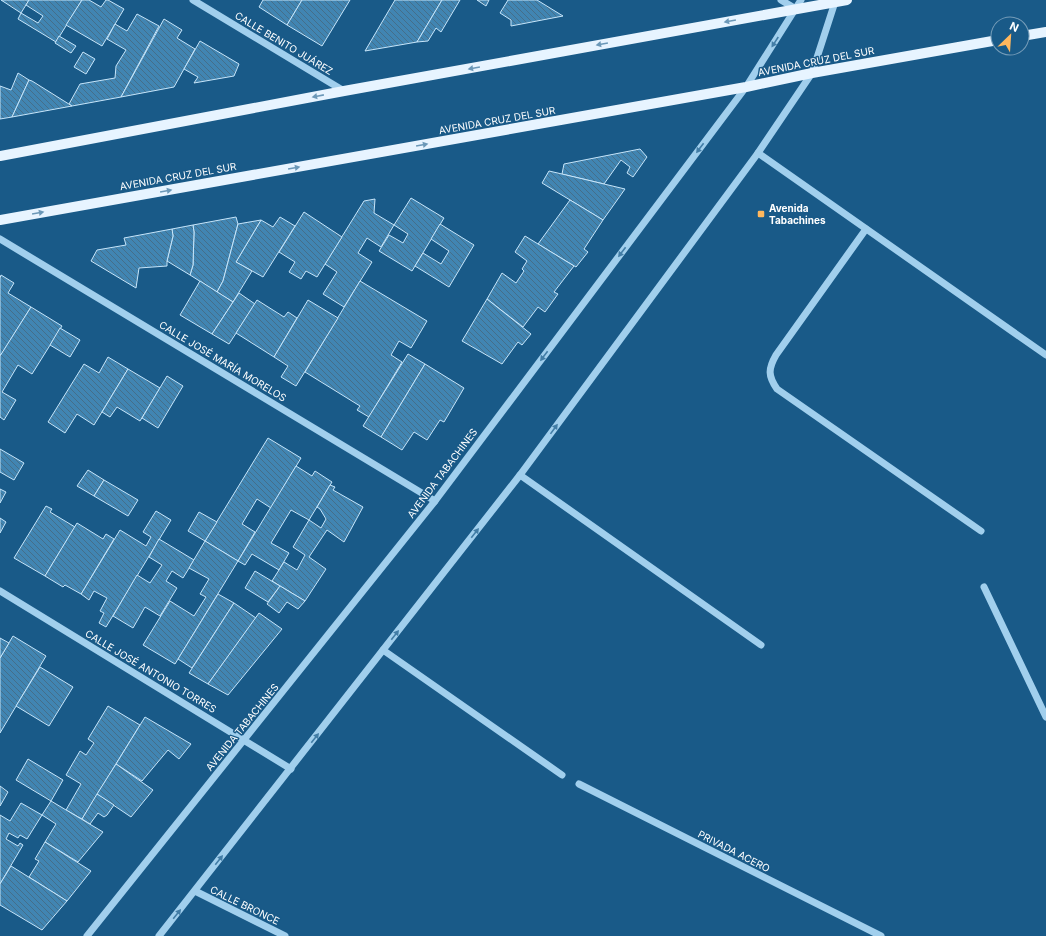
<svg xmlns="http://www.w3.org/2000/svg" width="1046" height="936" font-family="Inter,sans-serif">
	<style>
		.building { fill: url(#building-back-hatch); stroke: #c6e5fa }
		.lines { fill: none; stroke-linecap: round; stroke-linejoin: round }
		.minor { stroke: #a1cfed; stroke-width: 7 }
		.major { stroke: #e7f4ff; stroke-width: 10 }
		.oneway { fill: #6b98b8 }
		.oneway2 { fill: #427da6 }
		.poi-dot { fill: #ffb75d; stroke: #195a88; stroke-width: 1.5 }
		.labels { text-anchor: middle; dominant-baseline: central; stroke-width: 3; stroke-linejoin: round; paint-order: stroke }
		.street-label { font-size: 10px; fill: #fff; stroke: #195a88 }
		.poi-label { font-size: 10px; font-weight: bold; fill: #fff; stroke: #195a88; text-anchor: start }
	</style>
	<defs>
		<pattern id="building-back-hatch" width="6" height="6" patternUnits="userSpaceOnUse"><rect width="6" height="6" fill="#4185b2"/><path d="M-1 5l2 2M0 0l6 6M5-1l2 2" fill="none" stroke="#456e89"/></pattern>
	</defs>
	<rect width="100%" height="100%" fill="#195a88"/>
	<g class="building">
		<polygon points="1,0 29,0 21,13"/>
		<polygon points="29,0 82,0 56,42 18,19 21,13 38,23 43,16 26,5"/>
		<polygon points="82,0 89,0 101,7 106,0 108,0 124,9 102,46 66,25"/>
		<polygon points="263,0 302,0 287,25 259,7"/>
		<polygon points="302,0 350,0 322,46 287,25"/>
		<polygon points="395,0 442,0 417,42 365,51"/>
		<polygon points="442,0 460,0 441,32 436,28 428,41 417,42"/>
		<polygon points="477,0 489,0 486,6"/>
		<polygon points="508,0 537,0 563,16 511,26 511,20 500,13"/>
		<polygon points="137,14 159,26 121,97 72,106 69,104 80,84 115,78 116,66 126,50 107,39 115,24 127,31"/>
		<polygon points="164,19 182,30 177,38 195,49 184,69 174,87 121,97"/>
		<polygon points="59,36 76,46 71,53 55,43"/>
		<polygon points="200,41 239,64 234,76 194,83 198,77 184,69"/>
		<polygon points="83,52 95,59 86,74 74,67"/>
		<polygon points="18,73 29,80 12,117 0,119 0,86 11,90"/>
		<polygon points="29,80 32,81 72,106 12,117"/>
		<polygon points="640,149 647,157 633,177 627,173 630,167 621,160 604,184 562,174 564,164"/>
		<polygon points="549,171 562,174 625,189 603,220 542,183"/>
		<polygon points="411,198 444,218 412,271 379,251 389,235 403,243 408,234 394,225"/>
		<polygon points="375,199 374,213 394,225 381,247 367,238 358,253 372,262 344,307 323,294 337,272 325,264 364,201"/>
		<polygon points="570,200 603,220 584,249 588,252 576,267 538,244"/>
		<polygon points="304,212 342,237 317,277 306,271 301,279 289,272 295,262 279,252"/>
		<polygon points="236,217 238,224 223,281 217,292 190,275 193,265 194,232 193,225"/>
		<polygon points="280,217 295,226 263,277 236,262 261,220 273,227"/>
		<polygon points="261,220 236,262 252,271 233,302 217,292 223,281 238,224"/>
		<polygon points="440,224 474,245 449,287 415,266 423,253 441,264 449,251 431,239"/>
		<polygon points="193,225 194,232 193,265 190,275 167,261 173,236 172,229"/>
		<polygon points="172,229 173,236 167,261 167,266 139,268 136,288 91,261 97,250 126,245 124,238"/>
		<polygon points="525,236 574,266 554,292 558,294 545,312 538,307 523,327 487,299 502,273 516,283 524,271 522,269 527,261 515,252"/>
		<polygon points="1,275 14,283 8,293 31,307 1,355 0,354 0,278"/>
		<polygon points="200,281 233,302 212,334 180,315"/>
		<polygon points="360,281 427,321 411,348 399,341 391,355 402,362 369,417 357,410 360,406 305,372"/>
		<polygon points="239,293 255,304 229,344 212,334"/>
		<polygon points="487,299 531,334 522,345 518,342 502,364 462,341"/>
		<polygon points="257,300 284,317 288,312 297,318 274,357 236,333"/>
		<polygon points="308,300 338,318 296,386 281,377 288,366 274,357"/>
		<polygon points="31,307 62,326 32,374 18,365 2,392 16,400 4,420 0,417 0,356"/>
		<polygon points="60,328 80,340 70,357 50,345"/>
		<polygon points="408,354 425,364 381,437 363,426"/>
		<polygon points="108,357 128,369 94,425 77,414 65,433 48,422 84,364 99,373"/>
		<polygon points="425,364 464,388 444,422 440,420 427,440 414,432 402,450 381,437"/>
		<polygon points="128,369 160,388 140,421 117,407 110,417 102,412"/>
		<polygon points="167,376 183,386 158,428 142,418"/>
		<polygon points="268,438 301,458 271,508 257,499 242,524 255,532 238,561 205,541"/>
		<polygon points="0,449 24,463 14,480 0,472"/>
		<polygon points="296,466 312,476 315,471 332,482 309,520 291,510 271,543 289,553 279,570 252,554 245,565 238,561"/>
		<polygon points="88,470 104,480 94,496 77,486"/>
		<polygon points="104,480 138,500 128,516 94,496"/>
		<polygon points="330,485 335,487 333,490 363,507 344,542 327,530 309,557 326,569 305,601 272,581 284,562 297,570 305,555 293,547 309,520 321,528 326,519 320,509 317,507"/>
		<polygon points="0,489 6,492 0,503"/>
		<polygon points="46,506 52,509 50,512 75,527 45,576 14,558"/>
		<polygon points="156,511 171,520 106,627 99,623 104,613 100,611 107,598 94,591 89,600 81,594 120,530 146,546 151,537 143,532"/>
		<polygon points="199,512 217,522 205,541 188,531"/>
		<polygon points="0,518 6,522 0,533"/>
		<polygon points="77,523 103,539 106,534 114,539 81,594 65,585 63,587 45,576"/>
		<polygon points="159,539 194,560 183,578 172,571 166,581 177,588 160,616 145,607 133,628 113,616 137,575 150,583 162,565 149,557"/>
		<polygon points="205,541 238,561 175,664 143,645 170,601 194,616 206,597 200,594 209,579 189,568"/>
		<polygon points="255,571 280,586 268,602 245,588"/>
		<polygon points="280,586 305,601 298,609 287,602 279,613 267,604"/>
		<polygon points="218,594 234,603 192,668 178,659"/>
		<polygon points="234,603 256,618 208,684 189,673"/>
		<polygon points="259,613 282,629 228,695 208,684"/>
		<polygon points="13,636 46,656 0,733 0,658"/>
		<polygon points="0,638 9,643 0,658"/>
		<polygon points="40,667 73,687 49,726 16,706"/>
		<polygon points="108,706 140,725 82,819 66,810 81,784 66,775 80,751 86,755 94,743 88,739"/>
		<polygon points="145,717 191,744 179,759 168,750 142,781 116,764"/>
		<polygon points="28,759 63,780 51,801 16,780"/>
		<polygon points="116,764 153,790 131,817 97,794"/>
		<polygon points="0,786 8,792 0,806"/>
		<polygon points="97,794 114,805 107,815 104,817 98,813 90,824 82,819"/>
		<polygon points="51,801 103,832 78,862 45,842 56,824 42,815"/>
		<polygon points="21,803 42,815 27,839 20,835 18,838 9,833 6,839 18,846 20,843 23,845 0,884 0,815 10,821"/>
		<polygon points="45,842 91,871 67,901 29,877 39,861 35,859"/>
		<polygon points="11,866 67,901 42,930 0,905 0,884"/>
	</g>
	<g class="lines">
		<g class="minor">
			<polyline points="193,0 344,91"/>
			<polyline points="781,0 796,9"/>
			<polyline points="758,153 1046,355"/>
			<path d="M866,229L776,355C768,369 768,376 777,389L981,531"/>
			<polyline points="0,239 435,501"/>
			<polyline points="520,475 761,645"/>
			<polyline points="984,587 1046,717"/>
			<polyline points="0,591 291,769"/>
			<polyline points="383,650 562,775"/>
			<polyline points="579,784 881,936"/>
			<polyline points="195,891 285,936"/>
			<polyline points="87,936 435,501 746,87 801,0"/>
			<polyline points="159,936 520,475 758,153 812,73 835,2 835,0"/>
		</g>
		<g class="major">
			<polyline points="1022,36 1046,32"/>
			<polyline points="0,156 344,91 847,0"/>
			<polyline points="0,220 746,87 812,73 998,40"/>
		</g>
	</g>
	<defs><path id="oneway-solid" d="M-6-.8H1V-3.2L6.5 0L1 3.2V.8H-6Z"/></defs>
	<g class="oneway">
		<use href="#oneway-solid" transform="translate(730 21) rotate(170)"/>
		<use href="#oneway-solid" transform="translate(602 44) rotate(170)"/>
		<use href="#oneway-solid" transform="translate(474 68) rotate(170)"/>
		<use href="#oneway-solid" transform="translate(318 96) rotate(169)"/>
		<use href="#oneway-solid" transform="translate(422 145) rotate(-10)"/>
		<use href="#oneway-solid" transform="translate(294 168) rotate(-10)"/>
		<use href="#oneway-solid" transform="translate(166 191) rotate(-10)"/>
		<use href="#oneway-solid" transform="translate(38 213) rotate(-10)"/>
	</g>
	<g class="oneway2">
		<use href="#oneway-solid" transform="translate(775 42) rotate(123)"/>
		<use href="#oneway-solid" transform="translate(700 148) rotate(127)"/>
		<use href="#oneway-solid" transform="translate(622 252) rotate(127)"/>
		<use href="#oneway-solid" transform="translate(544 356) rotate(127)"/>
		<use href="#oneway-solid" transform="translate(554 429) rotate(-54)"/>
		<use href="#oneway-solid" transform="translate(475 533) rotate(-52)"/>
		<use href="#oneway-solid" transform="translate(395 635) rotate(-52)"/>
		<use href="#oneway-solid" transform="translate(315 738) rotate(-52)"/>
		<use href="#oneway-solid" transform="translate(219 860) rotate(-52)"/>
		<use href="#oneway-solid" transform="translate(177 914) rotate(-51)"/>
	</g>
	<rect class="poi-dot" x="757" y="210" width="8" height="8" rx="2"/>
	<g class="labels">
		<g class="street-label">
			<text transform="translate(284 43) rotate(31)">CALLE BENITO JUÁREZ</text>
			<text transform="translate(816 61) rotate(-11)">AVENIDA CRUZ DEL SUR</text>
			<text transform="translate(497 120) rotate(-10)">AVENIDA CRUZ DEL SUR</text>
			<text transform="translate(178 176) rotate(-10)">AVENIDA CRUZ DEL SUR</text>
			<text transform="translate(223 361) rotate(31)">CALLE JOSÉ MARÍA MORELOS</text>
			<text transform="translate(442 473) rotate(-53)">AVENIDA TABACHINES</text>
			<text transform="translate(151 671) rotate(31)">CALLE JOSÉ ANTONIO TORRES</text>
			<text transform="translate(242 727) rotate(-51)">AVENIDA TABACHINES</text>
			<text transform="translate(734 851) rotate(27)">PRIVADA ACERO</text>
			<text transform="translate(245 905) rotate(26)">CALLE BRONCE</text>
		</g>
		<g class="poi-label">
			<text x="769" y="208">Avenida<tspan x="769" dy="12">Tabachines</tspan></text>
		</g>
	</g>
	<g transform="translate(1010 36) rotate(25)"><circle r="19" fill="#195a88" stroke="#759cb8"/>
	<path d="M0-3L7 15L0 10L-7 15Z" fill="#ffb75d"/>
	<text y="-6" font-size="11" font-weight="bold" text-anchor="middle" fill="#ffffff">N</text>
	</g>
</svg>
